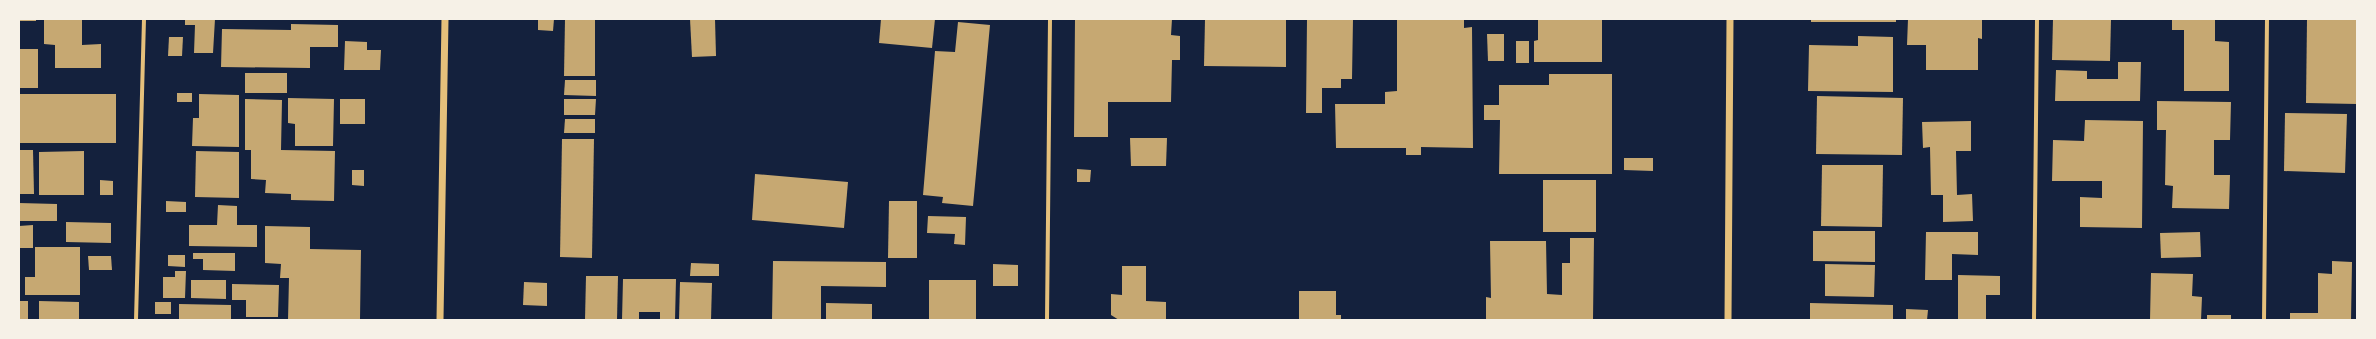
<svg xmlns="http://www.w3.org/2000/svg" width="2376" height="339" font-family="Rubik,sans-serif">
	<style>
		.building { fill: #c6a872 }
		.lines { fill: none; stroke-linecap: round; stroke-linejoin: round }
		.minor { stroke: #e5c07b; stroke-width: 4 }
		.tertiary { stroke: #e5c07b; stroke-width: 7 }
	</style>
	<rect width="100%" height="100%" fill="#14213d"/>
	<g class="building">
		<rect x="19" y="19" width="17" height="2"/>
		<polygon points="44,19 82,19 82,45 101,44 101,68 55,68 55,45 44,44"/>
		<polygon points="185,19 215,19 213,53 194,53 195,25 185,25"/>
		<polygon points="538,19 554,19 553,31 538,30"/>
		<polygon points="565,19 595,19 595,76 564,76"/>
		<polygon points="690,19 715,19 716,56 692,57"/>
		<polygon points="881,19 935,19 932,48 879,43"/>
		<polygon points="1075,19 1172,19 1171,35 1180,36 1180,60 1172,60 1171,102 1108,102 1108,137 1074,137"/>
		<polygon points="1205,19 1286,19 1286,67 1204,66"/>
		<polygon points="1307,19 1353,19 1352,79 1341,79 1341,88 1322,88 1322,113 1306,113"/>
		<polygon points="1397,19 1464,19 1464,28 1472,27 1473,148 1421,147 1421,155 1406,155 1406,148 1336,148 1335,104 1385,104 1385,92 1397,91"/>
		<polygon points="1538,19 1602,19 1602,62 1534,62 1534,41 1538,40"/>
		<rect x="1811" y="19" width="85" height="3"/>
		<polygon points="1908,19 1982,19 1982,39 1978,38 1978,70 1926,70 1926,45 1907,45"/>
		<polygon points="2053,19 2111,19 2110,61 2052,60"/>
		<polygon points="2172,19 2215,19 2215,41 2229,42 2229,91 2184,91 2184,30 2172,30"/>
		<polygon points="2307,19 2357,19 2357,104 2306,103"/>
		<polygon points="958,22 990,25 973,206 942,203 943,197 923,195 935,51 955,52"/>
		<polygon points="291,24 338,25 338,47 310,47 310,68 221,67 222,29 291,30"/>
		<polygon points="1487,34 1504,34 1504,61 1488,61"/>
		<polygon points="1858,36 1893,37 1893,92 1808,91 1809,45 1858,46"/>
		<polygon points="169,37 183,37 182,56 168,56"/>
		<polygon points="345,41 367,42 367,50 381,50 380,70 344,70"/>
		<rect x="1516" y="41" width="13" height="22"/>
		<rect x="19" y="49" width="19" height="39"/>
		<polygon points="2118,62 2141,62 2140,101 2055,101 2056,70 2087,71 2087,79 2118,79"/>
		<rect x="245" y="73" width="42" height="20"/>
		<polygon points="1549,74 1612,74 1612,174 1499,174 1500,120 1484,120 1484,105 1499,105 1499,85 1549,85"/>
		<polygon points="565,80 596,80 596,96 564,95"/>
		<rect x="177" y="93" width="15" height="9"/>
		<rect x="19" y="94" width="97" height="49"/>
		<polygon points="199,94 239,95 239,147 192,146 193,118 199,118"/>
		<polygon points="1817,96 1903,98 1902,155 1816,154"/>
		<polygon points="288,98 334,99 333,146 295,146 295,124 288,123"/>
		<polygon points="245,99 282,100 281,150 335,151 334,201 291,200 291,194 265,193 266,180 251,179 251,150 245,150"/>
		<rect x="340" y="99" width="25" height="25"/>
		<polygon points="564,99 596,99 595,115 564,115"/>
		<polygon points="2157,101 2231,102 2230,140 2214,140 2214,175 2230,175 2229,209 2172,208 2173,186 2165,185 2166,130 2157,130"/>
		<polygon points="2285,113 2347,114 2345,173 2284,171"/>
		<polygon points="565,119 595,119 595,133 564,133"/>
		<polygon points="2085,120 2143,121 2142,228 2080,227 2080,197 2102,198 2102,181 2052,181 2053,140 2084,141"/>
		<polygon points="1971,121 1971,151 1956,151 1957,195 1972,194 1973,221 1943,222 1943,195 1931,195 1930,147 1923,148 1922,122"/>
		<polygon points="1130,138 1167,138 1166,166 1131,166"/>
		<polygon points="562,139 594,139 592,258 560,257"/>
		<polygon points="19,150 33,150 34,194 19,194"/>
		<polygon points="84,151 84,195 39,195 39,152"/>
		<polygon points="196,151 239,152 239,198 195,197"/>
		<polygon points="1624,158 1653,158 1653,171 1624,170"/>
		<polygon points="1822,165 1883,165 1882,227 1821,226"/>
		<polygon points="1077,169 1091,170 1090,182 1077,182"/>
		<polygon points="352,170 364,170 364,186 352,185"/>
		<polygon points="755,174 848,182 844,228 752,220"/>
		<polygon points="100,180 113,181 113,195 100,195"/>
		<rect x="1543" y="180" width="53" height="52"/>
		<polygon points="166,201 186,202 186,212 166,212"/>
		<polygon points="889,201 917,201 917,258 888,258"/>
		<polygon points="19,203 57,204 57,221 19,221"/>
		<polygon points="218,205 237,206 237,225 257,225 257,247 189,246 189,225 217,225"/>
		<polygon points="928,216 966,217 965,245 954,244 955,234 927,233"/>
		<polygon points="66,222 111,223 111,243 66,242"/>
		<polygon points="33,225 33,248 19,248 19,226"/>
		<polygon points="265,226 310,227 310,249 361,250 360,320 288,320 289,278 280,278 281,264 265,263"/>
		<polygon points="1813,231 1875,231 1875,262 1813,261"/>
		<polygon points="1926,232 1978,232 1978,255 1952,254 1952,280 1925,280"/>
		<polygon points="2200,232 2201,257 2161,258 2160,233"/>
		<polygon points="1570,238 1594,238 1593,320 1486,320 1486,297 1491,298 1490,241 1546,241 1547,294 1562,295 1562,263 1570,263"/>
		<polygon points="35,247 80,247 80,295 25,295 25,277 35,277"/>
		<polygon points="193,253 235,253 235,271 203,270 203,259 193,259"/>
		<polygon points="168,255 185,255 185,267 168,266"/>
		<polygon points="88,256 111,256 112,270 89,270"/>
		<polygon points="773,261 886,262 886,287 821,286 821,320 772,320"/>
		<polygon points="2332,261 2352,262 2351,320 2290,320 2290,313 2318,313 2318,273 2332,274"/>
		<polygon points="691,263 719,264 719,276 690,276"/>
		<polygon points="993,264 1018,265 1018,286 993,286"/>
		<polygon points="1825,264 1875,265 1874,297 1825,296"/>
		<polygon points="1122,266 1146,266 1146,301 1166,302 1166,320 1119,320 1111,315 1111,294 1122,295"/>
		<polygon points="175,271 186,271 185,298 163,298 163,277 175,277"/>
		<polygon points="2151,273 2193,274 2192,296 2202,297 2201,320 2150,320"/>
		<polygon points="1958,275 2000,276 2000,295 1986,295 1986,320 1958,320"/>
		<polygon points="586,276 618,276 617,320 585,320"/>
		<polygon points="623,279 676,279 675,320 660,320 660,312 639,312 639,320 622,320"/>
		<polygon points="191,280 226,280 226,299 191,298"/>
		<rect x="929" y="280" width="47" height="40"/>
		<polygon points="524,282 547,283 547,306 523,305"/>
		<polygon points="680,282 712,283 711,320 679,320"/>
		<polygon points="232,284 279,285 278,317 246,317 246,300 232,300"/>
		<polygon points="1299,291 1336,291 1336,315 1341,315 1341,320 1299,320"/>
		<rect x="19" y="301" width="9" height="19"/>
		<polygon points="39,301 79,302 79,320 39,320"/>
		<rect x="155" y="302" width="16" height="12"/>
		<polygon points="826,303 872,304 872,320 826,320"/>
		<polygon points="1810,303 1893,305 1893,320 1810,320"/>
		<polygon points="179,304 231,305 231,320 179,320"/>
		<polygon points="1906,309 1928,310 1927,320 1906,320"/>
		<rect x="2207" y="315" width="24" height="5"/>
	</g>
	<g class="lines">
		<g class="minor">
			<polyline points="136,320 144,19"/>
			<polyline points="1047,320 1050,19"/>
			<polyline points="2034,320 2037,19"/>
			<polyline points="2264,320 2267,19"/>
		</g>
		<g class="tertiary">
			<polyline points="440,320 445,19"/>
			<polyline points="1728,320 1730,19"/>
		</g>
	</g>
	<rect width="2376" height="339" fill="none" stroke="#f6f1e7" stroke-width="40"/>
</svg>
